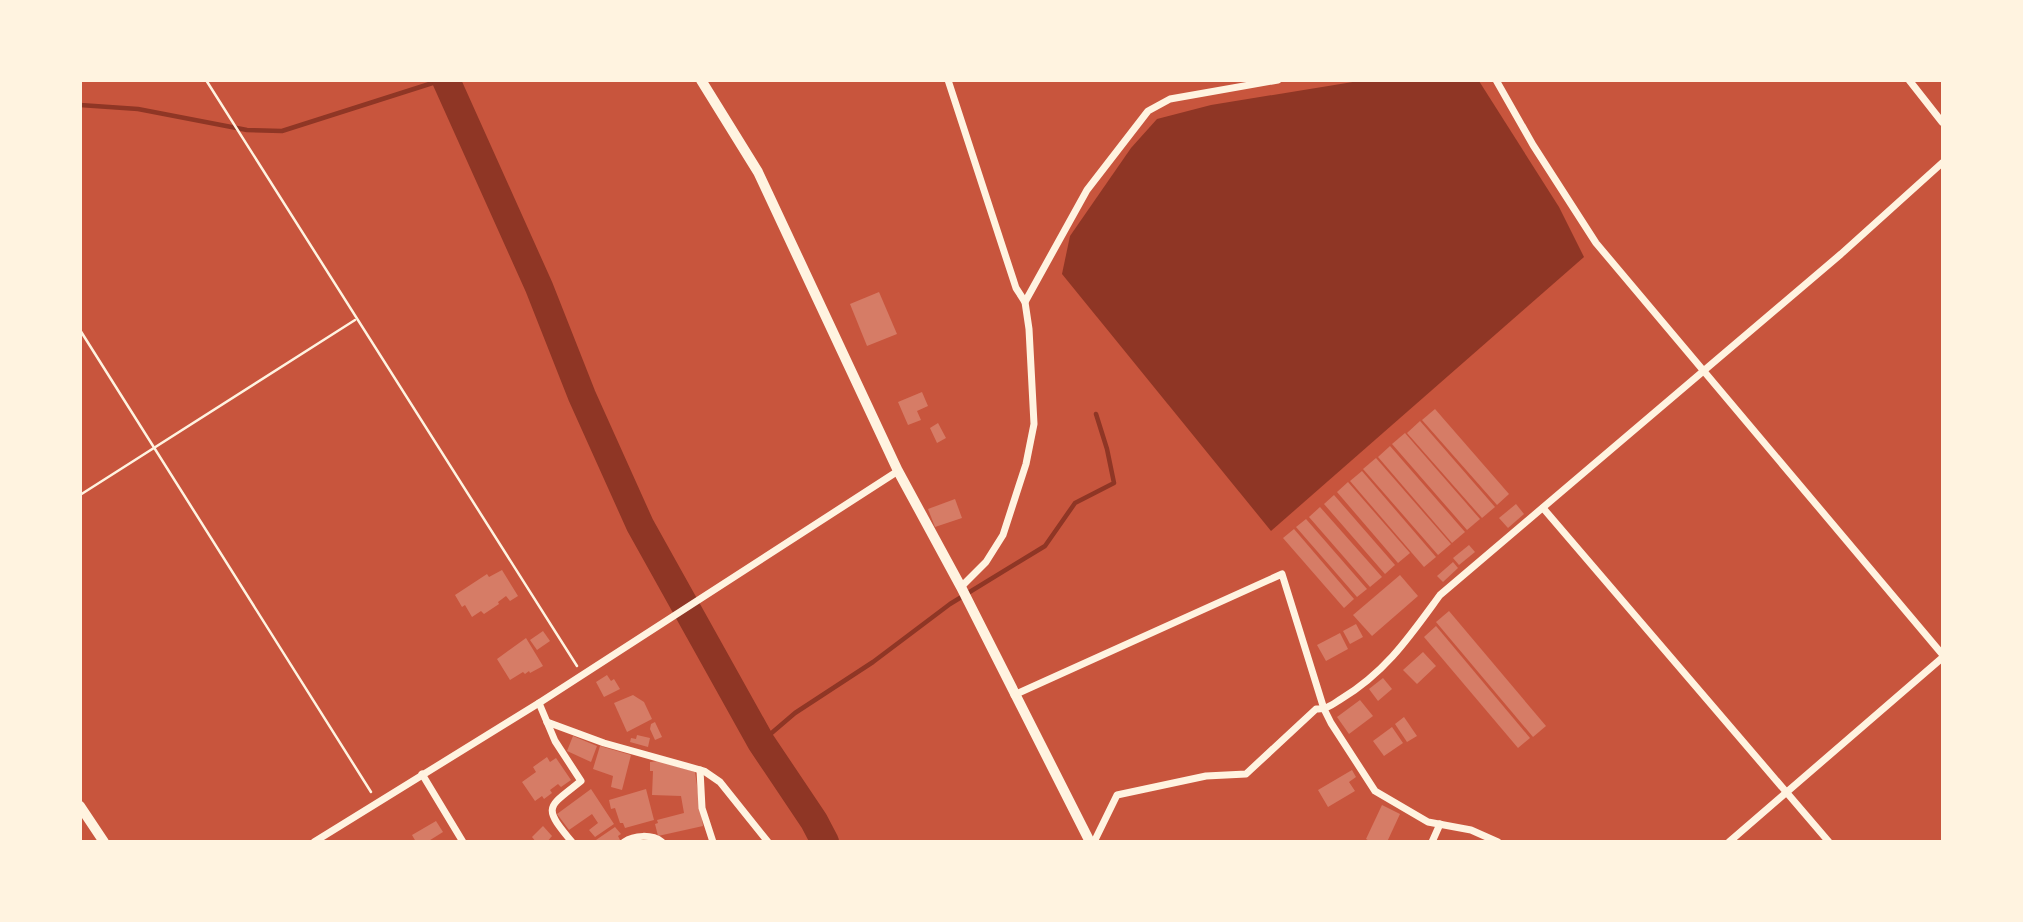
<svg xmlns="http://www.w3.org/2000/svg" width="2023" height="922" font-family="'Crimson Pro',serif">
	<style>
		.water { fill: #8f3625 }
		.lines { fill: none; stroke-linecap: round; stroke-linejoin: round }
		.stream { stroke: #8f3625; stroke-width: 4.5 }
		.river { stroke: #8f3625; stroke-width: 28 }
		.building { fill: #d67c66 }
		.path { stroke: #fff3e0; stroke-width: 2.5 }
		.minor { stroke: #fff3e0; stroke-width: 7 }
		.tertiary { stroke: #fff3e0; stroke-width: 10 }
		.secondary { stroke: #fff3e0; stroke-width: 10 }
	</style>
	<rect width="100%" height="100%" fill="#c8553d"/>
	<polygon class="water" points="1365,80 1479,81 1559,207 1584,257 1271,531 1062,274 1070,236 1131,148 1157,119 1211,105"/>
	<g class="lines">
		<g class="stream">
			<polyline points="80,105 138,109 247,130 282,131 442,80"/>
			<polyline points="761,742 795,713 873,662 950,604 1045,546 1075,503 1114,483 1107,449 1096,414"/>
		</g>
		<polyline class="river" points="446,80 539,287 582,396 640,525 761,742 814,821 825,842"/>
	</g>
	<g class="building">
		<polygon points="879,292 897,334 867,346 850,304"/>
		<polygon points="922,392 928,406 917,411 921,420 908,425 898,402"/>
		<polygon points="1435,409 1509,494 1497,505 1422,420"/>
		<polygon points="1420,421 1495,507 1482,518 1407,433"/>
		<polygon points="938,423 946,438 937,443 930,428"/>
		<polygon points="1405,433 1480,519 1467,530 1392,444"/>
		<polygon points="1390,446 1465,532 1452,543 1378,457"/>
		<polygon points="1376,458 1451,544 1438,555 1363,469"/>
		<polygon points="1362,471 1436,557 1424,567 1350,481"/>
		<polygon points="1348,482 1410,553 1398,563 1337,492"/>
		<polygon points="1334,495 1395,565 1385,574 1324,504"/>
		<polygon points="955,499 962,518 935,527 928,509"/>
		<polygon points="1516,504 1524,514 1508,528 1499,518"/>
		<polygon points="1320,507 1382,577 1370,587 1309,517"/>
		<polygon points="1306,519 1367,589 1357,597 1296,527"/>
		<polygon points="1294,529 1354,599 1344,608 1283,538"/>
		<polygon points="1469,545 1475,552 1459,565 1453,558"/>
		<polygon points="1453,562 1458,568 1443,582 1437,576"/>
		<polygon points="502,570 518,596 510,601 506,596 498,602 499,604 484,614 481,611 472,617 465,605 462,607 455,595 487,574 489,577"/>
		<polygon points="1400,575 1418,596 1372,636 1353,615"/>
		<polygon points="1449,611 1546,726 1533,737 1436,622"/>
		<polygon points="1356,624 1363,637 1350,644 1343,631"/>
		<polygon points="1436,626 1530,738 1518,748 1424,637"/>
		<polygon points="543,631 550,641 537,650 530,640"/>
		<polygon points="1340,633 1348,649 1326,661 1317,645"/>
		<polygon points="526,638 543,666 530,673 529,671 525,674 523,672 510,680 497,659"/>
		<polygon points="1423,652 1436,666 1417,684 1403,670"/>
		<polygon points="607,675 611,681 614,679 620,689 604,697 596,682"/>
		<polygon points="1383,678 1392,689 1378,701 1369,689"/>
		<polygon points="633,695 644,702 652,719 627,732 614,703"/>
		<polygon points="1360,700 1373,716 1349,734 1337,717"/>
		<polygon points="1404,717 1417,736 1407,742 1395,724"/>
		<polygon points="655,722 662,737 655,740 650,729 651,724"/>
		<polygon points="1392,727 1403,743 1384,756 1373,741"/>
		<polygon points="637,735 650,738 648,747 630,742 631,738 636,739"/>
		<polygon points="573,736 597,746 591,762 567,751"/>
		<polygon points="600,746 631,755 622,790 611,787 613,776 593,769"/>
		<polygon points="547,757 550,762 556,758 571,780 561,787 558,784 550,790 552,793 544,799 542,796 535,801 522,782 536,772 533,767"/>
		<polygon points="658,761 695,772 703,826 658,836 655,824 658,823 657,820 684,813 681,796 652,795 653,771 650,771 650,762"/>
		<polygon points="1352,770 1356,777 1349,782 1355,791 1328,807 1318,790"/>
		<polygon points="591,789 614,824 595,837 589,830 598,823 592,814 569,830 557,814"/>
		<polygon points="646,789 654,820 625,828 623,823 620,823 615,808 611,809 609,800"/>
		<polygon points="1382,805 1400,814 1387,842 1371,842 1366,839"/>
		<polygon points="436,821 443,832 427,842 416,842 412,835"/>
		<polygon points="543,826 552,836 547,842 536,842 532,837"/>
		<polygon points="615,827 621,834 618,836 620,840 593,842"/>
	</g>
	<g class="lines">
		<g class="path">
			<polyline points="206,80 577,666"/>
			<polyline points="80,330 371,792"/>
			<polyline points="80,495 355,320"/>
		</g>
		<g class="minor">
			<polyline points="948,80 1016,288 1025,302 1029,329 1034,424 1026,464 1003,535 986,562 961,587"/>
			<polyline points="1496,80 1533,145 1596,243 1942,654"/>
			<polyline points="1909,80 1942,122"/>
			<polyline points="1025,302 1087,190 1148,111 1170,99 1278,80"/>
			<polyline points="1543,508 1829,842"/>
			<polyline points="1014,695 1282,574 1324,709 1331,723 1375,791 1428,822 1471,830 1498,842"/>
			<path d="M539,703L555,741L581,781C547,808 542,806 572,842"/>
			<polyline points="547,722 604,743 704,771 720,782 768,842"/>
			<polyline points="700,770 702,808 713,842"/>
			<polyline points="422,774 463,842"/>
			<polyline points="314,842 539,703 898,471"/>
			<path d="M624,842C634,835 652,834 662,842"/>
			<path d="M1094,842L1117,795L1206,776L1246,774L1316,709C1326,710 1333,704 1341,699C1386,672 1410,636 1440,595L1841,254L1942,163"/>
			<polyline points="1432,842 1440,824"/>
			<polyline points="1729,842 1942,658"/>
		</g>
		<polyline class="tertiary" points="701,80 758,172 898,471 961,587 1090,842"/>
		<polyline class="secondary" points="80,806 104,842"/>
	</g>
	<rect width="2023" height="922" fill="none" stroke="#fff3e0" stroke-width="164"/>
</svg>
